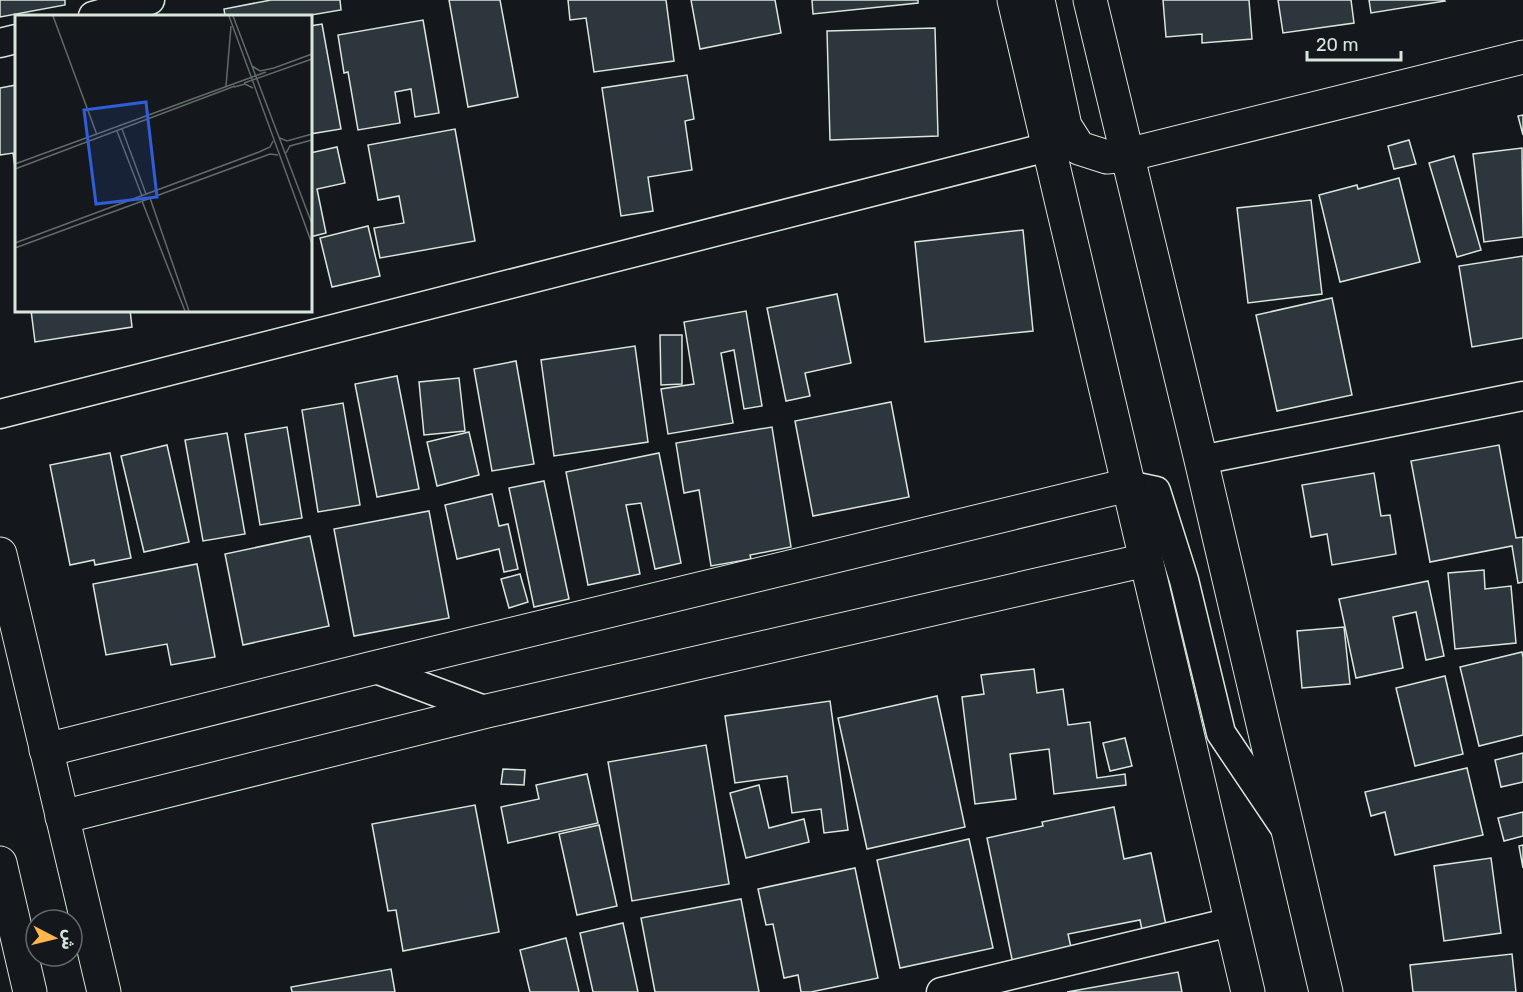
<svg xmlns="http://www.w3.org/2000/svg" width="1523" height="992" font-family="Rubik,'Noto Naskh Arabic',sans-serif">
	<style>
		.building { fill: #2c363c; stroke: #d8e6dc; stroke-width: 1.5 }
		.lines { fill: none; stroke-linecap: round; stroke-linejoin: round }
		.minor-casing { stroke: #d8e6dc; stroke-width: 31 }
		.tertiary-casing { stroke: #d8e6dc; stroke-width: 35 }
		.minor { stroke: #14181c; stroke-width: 28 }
		.tertiary { stroke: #14181c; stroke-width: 33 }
		.inset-road { fill: none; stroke: #626a69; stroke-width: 1.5 }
		.view { fill: #305dd8; fill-opacity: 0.15; stroke: #305dd8; stroke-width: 3 }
		.inset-edge { fill: none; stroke: #d8e6dc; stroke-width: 3 }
	</style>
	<rect width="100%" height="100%" fill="#14181c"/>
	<g class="building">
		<polygon points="0,0 65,0 65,5 0,17"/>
		<polygon points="271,0 340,0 341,10 305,16 225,16 224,9"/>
		<polygon points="449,0 500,0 518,97 468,107"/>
		<polygon points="568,0 666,0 674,61 594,72 586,18 570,20"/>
		<polygon points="691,0 775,0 781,33 700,49"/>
		<polygon points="812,0 918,0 918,3 813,14"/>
		<polygon points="1163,0 1249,0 1252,39 1202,43 1202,34 1166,37"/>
		<polygon points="1278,0 1351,0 1354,23 1283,33"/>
		<polygon points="1369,0 1444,0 1445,1 1371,13"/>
		<polygon points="423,20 439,113 415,117 411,89 395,92 400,123 358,130 348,72 344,73 338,35"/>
		<polygon points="322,24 341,129 310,134 310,26"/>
		<polygon points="935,28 938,136 830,140 827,31"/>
		<polygon points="687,75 694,119 685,121 692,170 648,177 653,211 621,216 602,88"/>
		<polygon points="16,85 16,174 13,153 0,155 0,88"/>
		<polygon points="1523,115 1523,135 1518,116"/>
		<polygon points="455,129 475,241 380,258 374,228 404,223 399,196 378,200 368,145"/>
		<polygon points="1409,140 1416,164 1394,169 1388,146"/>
		<polygon points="337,147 345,183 317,189 326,233 310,237 310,153"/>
		<polygon points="1522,148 1523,237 1484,242 1473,154"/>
		<polygon points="1454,156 1481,250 1457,257 1429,163"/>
		<polygon points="1399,178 1420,262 1340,282 1319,195 1357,185 1358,189"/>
		<polygon points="1311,200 1322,294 1248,303 1237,208"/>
		<polygon points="368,226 380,276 332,287 320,238"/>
		<polygon points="1023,230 1033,331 925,342 915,242"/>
		<polygon points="1523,256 1523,338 1472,347 1459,266"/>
		<polygon points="837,294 851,363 805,373 810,396 786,401 767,308"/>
		<polygon points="1332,298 1352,395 1277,411 1256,315"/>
		<polygon points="31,310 130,310 132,327 35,342"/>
		<polygon points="746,311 762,406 744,409 734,350 721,353 733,423 668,434 661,389 694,384 684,322"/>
		<polygon points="660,335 682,335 682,384 661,385"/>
		<polygon points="635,346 648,442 554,456 541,360"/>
		<polygon points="516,361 534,464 492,471 474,369"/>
		<polygon points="397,376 419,489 377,497 355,384"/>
		<polygon points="459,378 465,431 424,435 419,382"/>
		<polygon points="891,402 909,497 813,516 795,421"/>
		<polygon points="343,403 360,505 318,512 302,410"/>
		<polygon points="287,427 302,518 260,525 245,434"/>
		<polygon points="772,427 791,547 750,555 751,559 711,566 699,490 684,493 676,443"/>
		<polygon points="469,432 479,475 437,486 427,442"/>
		<polygon points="227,433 245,534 203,541 185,440"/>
		<polygon points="167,445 189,542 144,552 121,456"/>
		<polygon points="1499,445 1516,538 1523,537 1523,582 1518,583 1512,546 1430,562 1411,461"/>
		<polygon points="110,453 131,558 95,565 94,560 70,565 50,465"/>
		<polygon points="659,453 681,563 655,569 641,503 626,505 640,574 588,585 566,472"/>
		<polygon points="1374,473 1381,516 1390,515 1396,554 1332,565 1327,534 1311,537 1302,485"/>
		<polygon points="544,481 569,599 534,607 509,488"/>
		<polygon points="492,494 499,526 508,524 518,569 504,572 499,549 457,559 445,505"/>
		<polygon points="429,511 449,618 354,636 334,529"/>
		<polygon points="310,536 329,626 243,645 225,554"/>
		<polygon points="197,564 215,657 171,665 167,644 106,655 93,584"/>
		<polygon points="1484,570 1485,589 1511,586 1516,643 1455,649 1448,573"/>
		<polygon points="520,574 528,602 509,608 501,579"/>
		<polygon points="1428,581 1444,656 1426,660 1416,612 1393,617 1403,668 1356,678 1339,599"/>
		<polygon points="1344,627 1350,684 1302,688 1297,631"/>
		<polygon points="1522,652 1523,658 1523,735 1479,746 1460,667"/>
		<polygon points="1034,669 1037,693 1063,689 1068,725 1090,722 1097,778 1125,774 1126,785 1054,794 1049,749 1010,754 1016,799 975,804 962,697 984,694 981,675"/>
		<polygon points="1445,676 1463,754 1415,766 1396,688"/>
		<polygon points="937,696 965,827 867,849 838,718"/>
		<polygon points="830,701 848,830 824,833 821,809 792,813 787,776 735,783 725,716"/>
		<polygon points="1125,738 1132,766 1110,771 1103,743"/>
		<polygon points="706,745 729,884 632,901 608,762"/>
		<polygon points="1523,753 1523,782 1501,787 1495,760"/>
		<polygon points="1467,768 1483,835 1395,855 1385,812 1371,816 1365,792"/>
		<polygon points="503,769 525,770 524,785 501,784"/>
		<polygon points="587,774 598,823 508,843 501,807 539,799 536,785"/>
		<polygon points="759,785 769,828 804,819 809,842 746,858 730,793"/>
		<polygon points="475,805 499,932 403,951 396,910 388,911 372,824"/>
		<polygon points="1114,807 1124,859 1151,853 1166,925 1142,930 1140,920 1068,934 1072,952 1013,964 987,838 1043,826 1042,822"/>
		<polygon points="1523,812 1523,836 1504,841 1498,818"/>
		<polygon points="599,825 617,906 577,915 559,834"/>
		<polygon points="969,839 993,948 900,968 877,860"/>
		<polygon points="1523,845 1523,868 1519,846"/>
		<polygon points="1491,858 1501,933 1444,941 1434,866"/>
		<polygon points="855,868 878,978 811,992 801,992 798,975 784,978 773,924 766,925 758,889"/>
		<polygon points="741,899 759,992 655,992 641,918"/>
		<polygon points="623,923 638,992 593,992 580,933"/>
		<polygon points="566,938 579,992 530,992 520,950"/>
		<polygon points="1512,954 1516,992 1413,992 1410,965"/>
		<polygon points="391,969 395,992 292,992 291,987"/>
		<polygon points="1178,972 1182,992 1067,992"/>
	</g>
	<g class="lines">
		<g class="minor-casing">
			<g id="minor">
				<polyline points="93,16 150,0"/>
				<polyline points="0,43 16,39"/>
				<polyline points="0,414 1048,147"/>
				<polyline points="1201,460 1523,396"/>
				<polyline points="1128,485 1156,491 1184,580 1221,733 1285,828"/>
				<polyline points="373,668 487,711"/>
				<polyline points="941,992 1231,922"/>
			</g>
		</g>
		<g class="tertiary-casing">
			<g id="tertiary">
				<polyline points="1014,0 1248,992"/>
				<polyline points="1038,0 1065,126 1079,148 1107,157 1127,155 1523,57"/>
				<polyline points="1090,0 1201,460 1326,992"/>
				<polyline points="0,554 104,992"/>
				<polyline points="46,750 373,668 1128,485"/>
				<polyline points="62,817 487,711 1146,560"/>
				<polyline points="0,863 30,992"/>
			</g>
		</g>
		<use href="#minor" class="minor"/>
		<use href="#tertiary" class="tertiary"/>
	</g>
	<g transform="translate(15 15)">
		<rect width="297" height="297" fill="#14181c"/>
		<path class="inset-road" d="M38,1L82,120M214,1L297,229M218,1L297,209M237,51L245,56L259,53M259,53L297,39M229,68L297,44M211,71L216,11M219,72L230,69L238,73M107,114L131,179M102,116L127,181M265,123L272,126L297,119M271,138L275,131L297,125M0,149L251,57M0,154L220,71M135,183L174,296M127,186L170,296M0,228L244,137L255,132L258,126M0,233L255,139L263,140"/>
		<path class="view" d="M131,87L142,182L81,189L69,95Z"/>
		<rect width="297" height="297" class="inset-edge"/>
	</g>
	<g transform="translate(54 938) rotate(97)"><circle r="28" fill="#14181c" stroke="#626a69" stroke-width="1.5"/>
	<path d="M0-4.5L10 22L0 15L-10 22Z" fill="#ffb74d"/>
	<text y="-9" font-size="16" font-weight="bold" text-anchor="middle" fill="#d8e6dc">ش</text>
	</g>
	<path d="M1307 51v9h94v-9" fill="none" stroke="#d8e6dc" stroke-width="3"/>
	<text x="1316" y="51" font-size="18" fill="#d8e6dc" stroke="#14181c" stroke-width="4.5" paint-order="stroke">20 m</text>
</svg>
